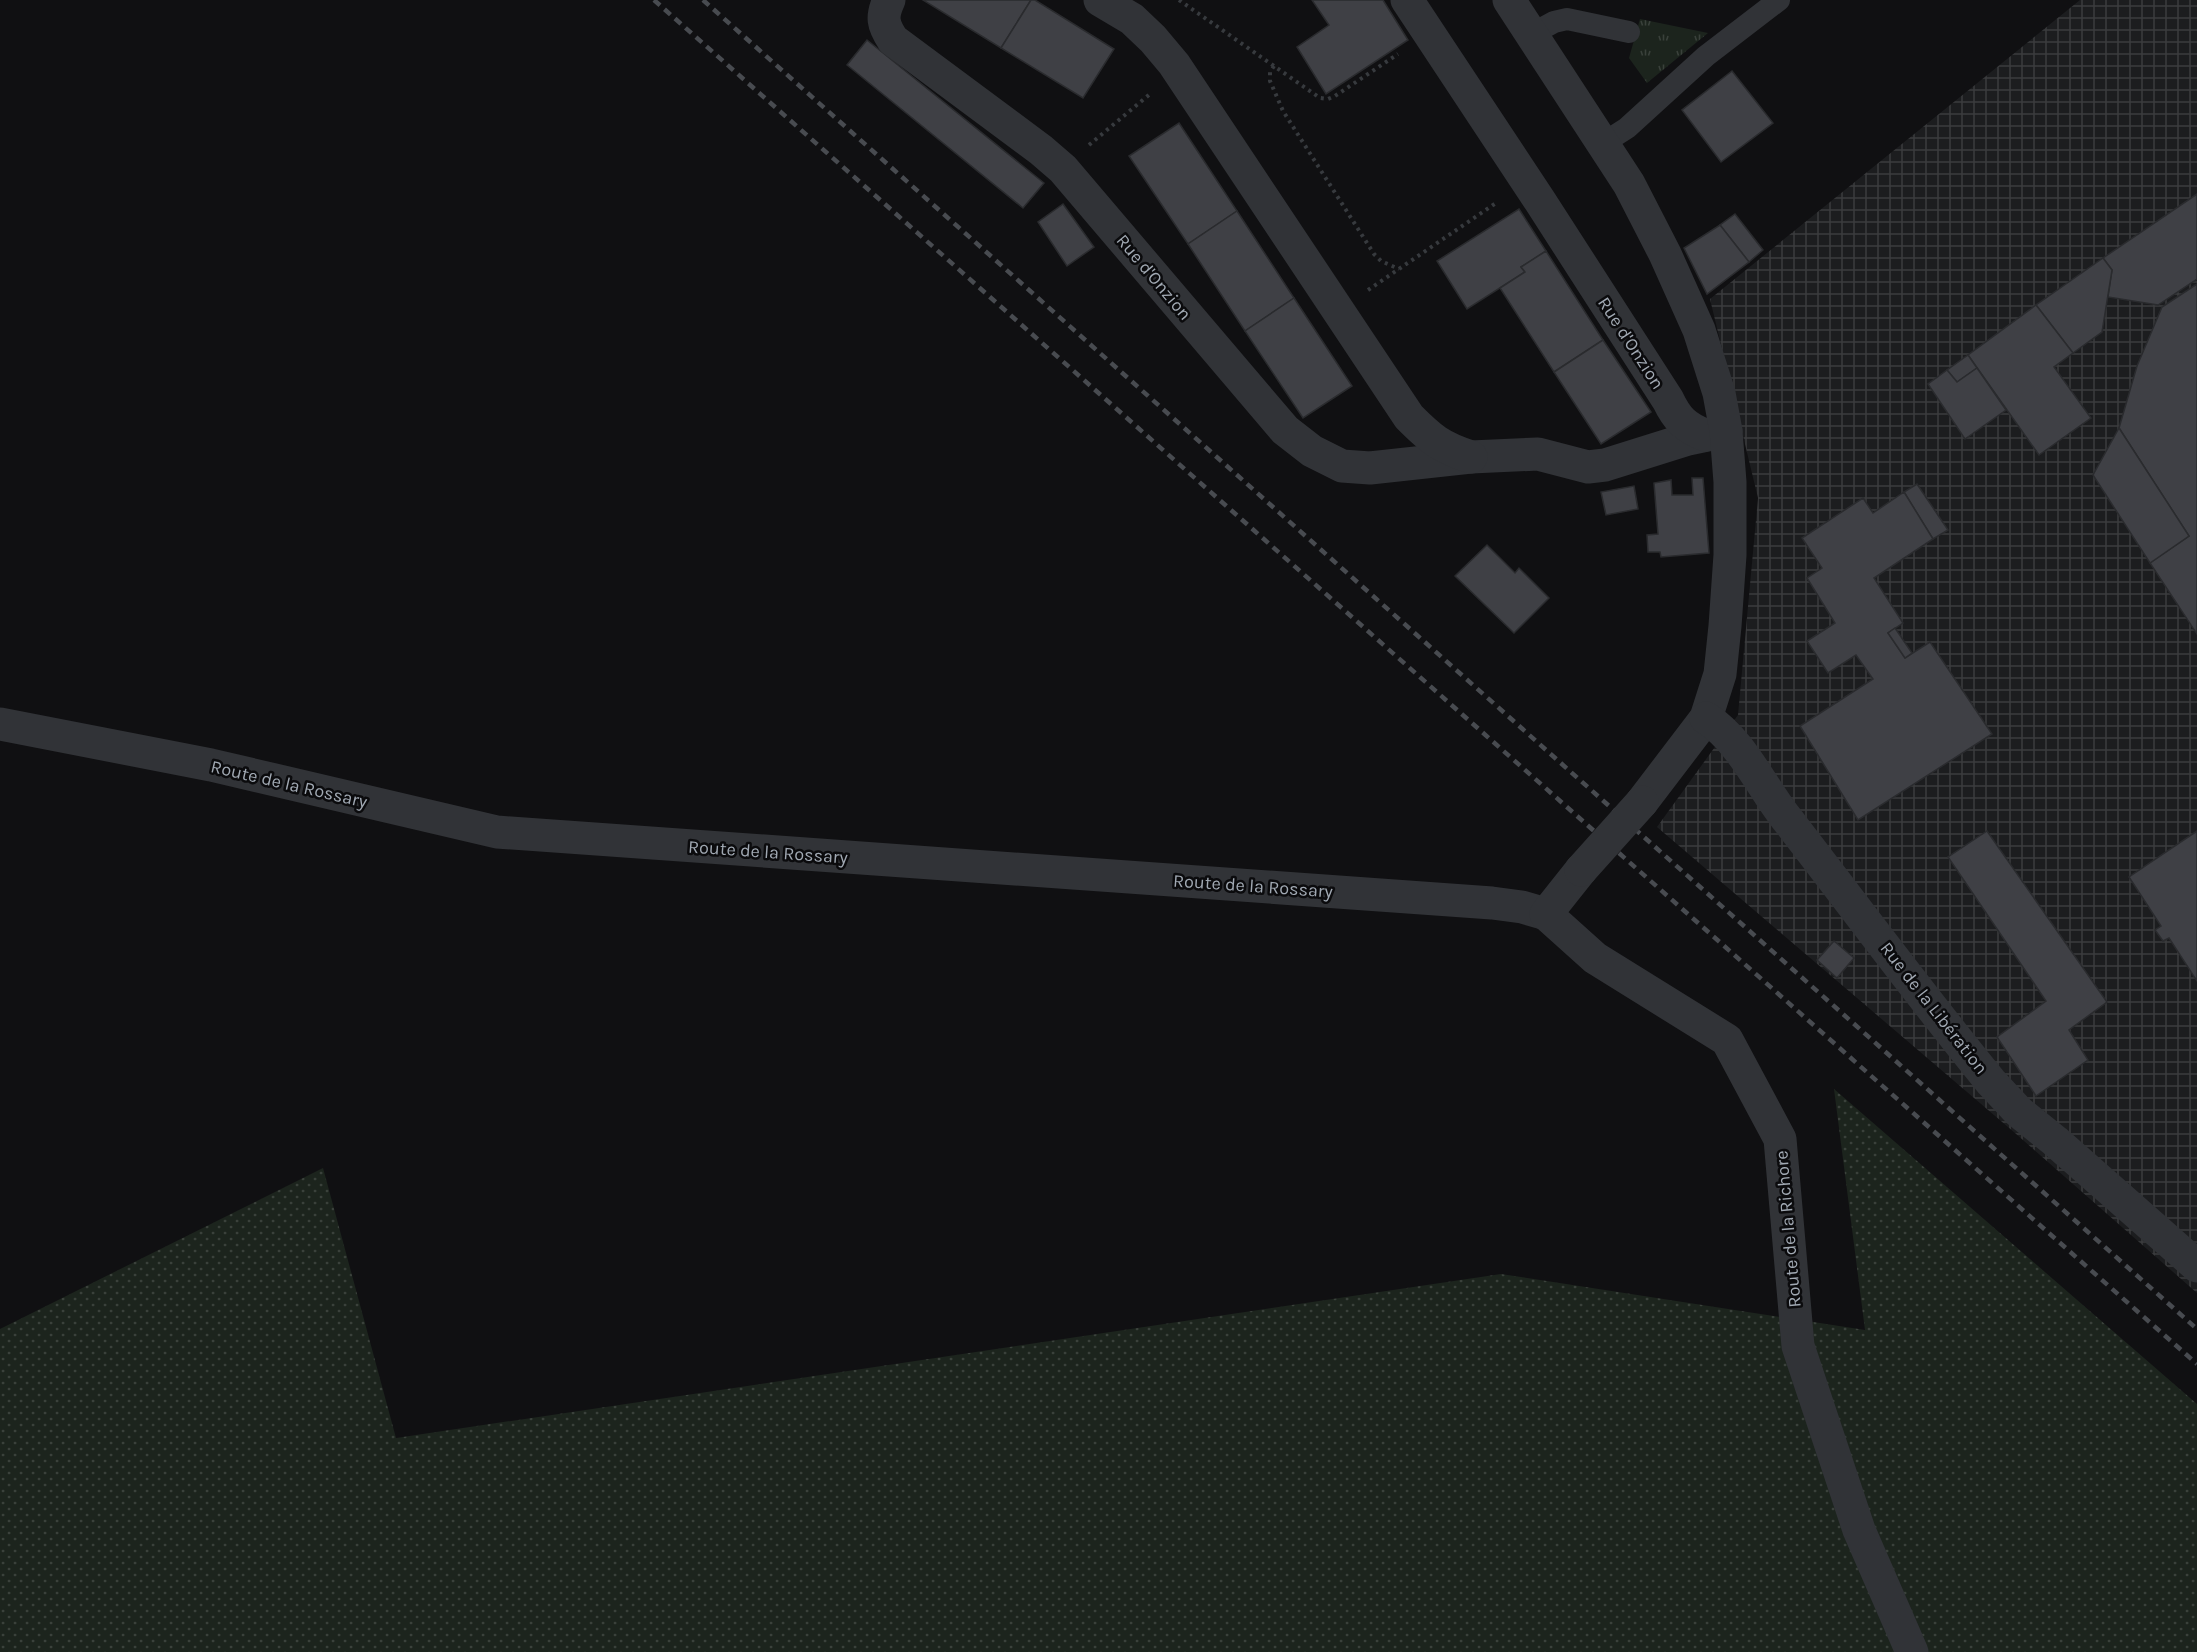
<svg xmlns="http://www.w3.org/2000/svg" width="2197" height="1652" font-family="Karla,sans-serif">
	<style>
		.industrial { fill: url(#industrial-grid) }
		.grass { fill: url(#grass-dots) }
		.park { fill: url(#park-tufts) }
		.building { fill: #3f4045; stroke: #2a2b2e; stroke-width: 1.5 }
		.lines { fill: none; stroke-linecap: round; stroke-linejoin: round }
		.path { stroke: #373a3e; stroke-width: 4; stroke-dasharray: 3 4.5; stroke-linecap: butt }
		.service { stroke: #313337; stroke-width: 22 }
		.minor { stroke: #313337; stroke-width: 33 }
		.rail { stroke: #484b50; stroke-width: 4.5; stroke-dasharray: 8 6; stroke-linecap: butt }
		.minor-bridge { stroke: #313337; stroke-width: 33 }
		.labels { text-anchor: middle; dominant-baseline: central; stroke-width: 5; stroke-linejoin: round; paint-order: stroke }
		.street-label { font-size: 18px; fill: #a1a9b3; stroke: #0b0b0d }
	</style>
	<defs>
		<pattern id="industrial-grid" width="8" height="8" patternUnits="userSpaceOnUse" patternTransform="scale(1.5)"><rect width="8" height="8" fill="#1c1d1f"/><path d="M0 4h8M4 0v8" fill="none" stroke="#3a3b3d"/></pattern>
		<pattern id="grass-dots" width="8" height="8" patternUnits="userSpaceOnUse" patternTransform="scale(1.5)"><rect width="8" height="8" fill="#1c241d"/><path d="M2 2h.1M6 6h.1" fill="none" stroke="#3a413b" stroke-width="1.8" stroke-linecap="round"/></pattern>
		<pattern id="park-tufts" width="24" height="20" patternUnits="userSpaceOnUse" patternTransform="scale(1.5)"><rect width="24" height="20" fill="#1c241d"/><path d="M3 7l-1-3M5 7V3M7 7l1-3M15 17l-1-3M17 17v-4M19 17l1-3" fill="none" stroke="#3a413b"/></pattern>
	</defs>
	<rect width="100%" height="100%" fill="#101012"/>
	<polygon class="industrial" points="2080,0 2197,0 2197,1293 2015,1133 1657,827 1738,715 1758,498 1710,299"/>
	<polygon class="grass" points="1834,1089 2197,1404 2197,1652 0,1652 0,1329 323,1168 396,1438 1501,1274 1865,1330"/>
	<polygon class="park" points="1640,19 1708,33 1647,83 1629,58"/>
	<g class="building">
		<polygon points="923,0 1031,0 1001,48"/>
		<polygon points="1031,0 1035,0 1114,49 1083,98 1001,48"/>
		<polygon points="1312,0 1383,0 1408,40 1326,94 1297,47 1329,25"/>
		<polygon points="867,40 1044,183 1023,208 847,65"/>
		<polygon points="1732,71 1773,123 1721,162 1682,110"/>
		<polygon points="1179,123 1237,211 1188,244 1129,156"/>
		<polygon points="2197,194 2197,279 2158,305 2108,297 2112,270 2103,258"/>
		<polygon points="1063,204 1094,247 1067,266 1038,222"/>
		<polygon points="1519,209 1546,251 1521,267 1525,272 1467,309 1437,261"/>
		<polygon points="1237,211 1294,298 1245,331 1188,244"/>
		<polygon points="1735,214 1763,250 1749,262 1720,225"/>
		<polygon points="1720,225 1749,262 1707,294 1684,248"/>
		<polygon points="1546,251 1603,340 1554,372 1500,288 1525,272 1521,267"/>
		<polygon points="2103,258 2112,270 2102,332 2073,353 2036,305"/>
		<polygon points="2197,284 2197,634 2150,563 2189,536 2119,428 2137,366 2162,307"/>
		<polygon points="1294,298 1352,386 1303,418 1245,331"/>
		<polygon points="2036,305 2073,353 2054,367 2091,418 2039,455 1968,355"/>
		<polygon points="1603,340 1651,412 1601,444 1554,372"/>
		<polygon points="1968,355 1977,368 1957,382 1947,370"/>
		<polygon points="1977,368 2006,410 1965,439 1928,384 1947,370 1957,382"/>
		<polygon points="2119,428 2189,536 2150,563 2093,475"/>
		<polygon points="1692,478 1703,478 1709,553 1661,557 1660,552 1648,552 1647,535 1658,534 1654,483 1671,480 1672,495 1693,495"/>
		<polygon points="1917,484 1948,530 1933,539 1904,492"/>
		<polygon points="1634,486 1638,509 1606,515 1601,492"/>
		<polygon points="1904,492 1933,539 1874,578 1903,623 1888,633 1905,658 1930,642 1992,734 1858,820 1800,726 1873,679 1856,655 1828,673 1807,641 1835,623 1807,578 1822,568 1802,538 1863,498 1873,513"/>
		<polygon points="1487,545 1515,573 1519,568 1549,598 1514,633 1455,576"/>
		<polygon points="1895,628 1912,653 1905,658 1888,633"/>
		<polygon points="1987,831 2107,1002 2069,1030 2088,1060 2036,1096 1997,1037 2046,1001 1948,857"/>
		<polygon points="2197,831 2197,981 2169,938 2163,941 2155,930 2161,926 2129,877"/>
		<polygon points="1834,941 1854,958 1837,978 1817,960"/>
	</g>
	<g class="lines">
		<g class="path">
			<polyline points="1179,0 1320,98 1328,99 1335,96 1398,54"/>
			<polyline points="1274,66 1270,72 1270,81 1283,111 1374,254 1381,261 1399,269"/>
			<polyline points="1089,145 1150,94"/>
			<polyline points="1368,290 1496,203"/>
		</g>
		<g class="service">
			<polyline points="1532,34 1554,22 1567,19 1629,32"/>
			<polyline points="1602,144 1627,128 1706,56 1779,0"/>
		</g>
		<g class="minor">
			<path d="M889,0C881,17 883,25 893,40L1041,150L1063,169L1285,430L1312,451L1342,466L1370,468L1471,457L1538,454L1588,467L1605,465L1688,439L1726,431"/>
			<path d="M1100,0L1132,19L1153,39L1174,64L1409,417C1431,439 1440,447 1471,457"/>
			<path d="M1407,0L1540,201L1668,400C1677,419 1685,427 1705,435"/>
			<polyline points="1509,0 1629,184 1665,254 1699,330 1719,393 1726,431 1730,482 1730,555 1725,626 1720,674 1706,718 1642,802"/>
			<path d="M1706,718C1740,740 1759,782 1783,814C1852,903 1919,994 1991,1082L2019,1112L2055,1141L2197,1266"/>
			<polyline points="0,724 211,765 497,832 1492,903 1522,907 1546,914"/>
			<polyline points="1581,870 1546,914 1595,958 1727,1040 1780,1139 1798,1346 1859,1530 1912,1652"/>
		</g>
		<g class="rail">
			<polyline points="654,0 2197,1364"/>
			<polyline points="703,0 2197,1329"/>
		</g>
		<polyline class="minor-bridge" points="1581,870 1642,802"/>
	</g>
	<g class="labels">
		<g class="street-label">
			<text transform="translate(1154 277) rotate(50)">Rue d'Onzion</text>
			<text transform="translate(1631 343) rotate(57)">Rue d'Onzion</text>
			<text transform="translate(289 784) rotate(13)">Route de la Rossary</text>
			<text transform="translate(768 852) rotate(4)">Route de la Rossary</text>
			<text transform="translate(1253 886) rotate(4)">Route de la Rossary</text>
			<text transform="translate(1934 1008) rotate(52)">Rue de la Libération</text>
			<text transform="translate(1788 1229) rotate(-95)">Route de la Richore</text>
		</g>
	</g>
</svg>
